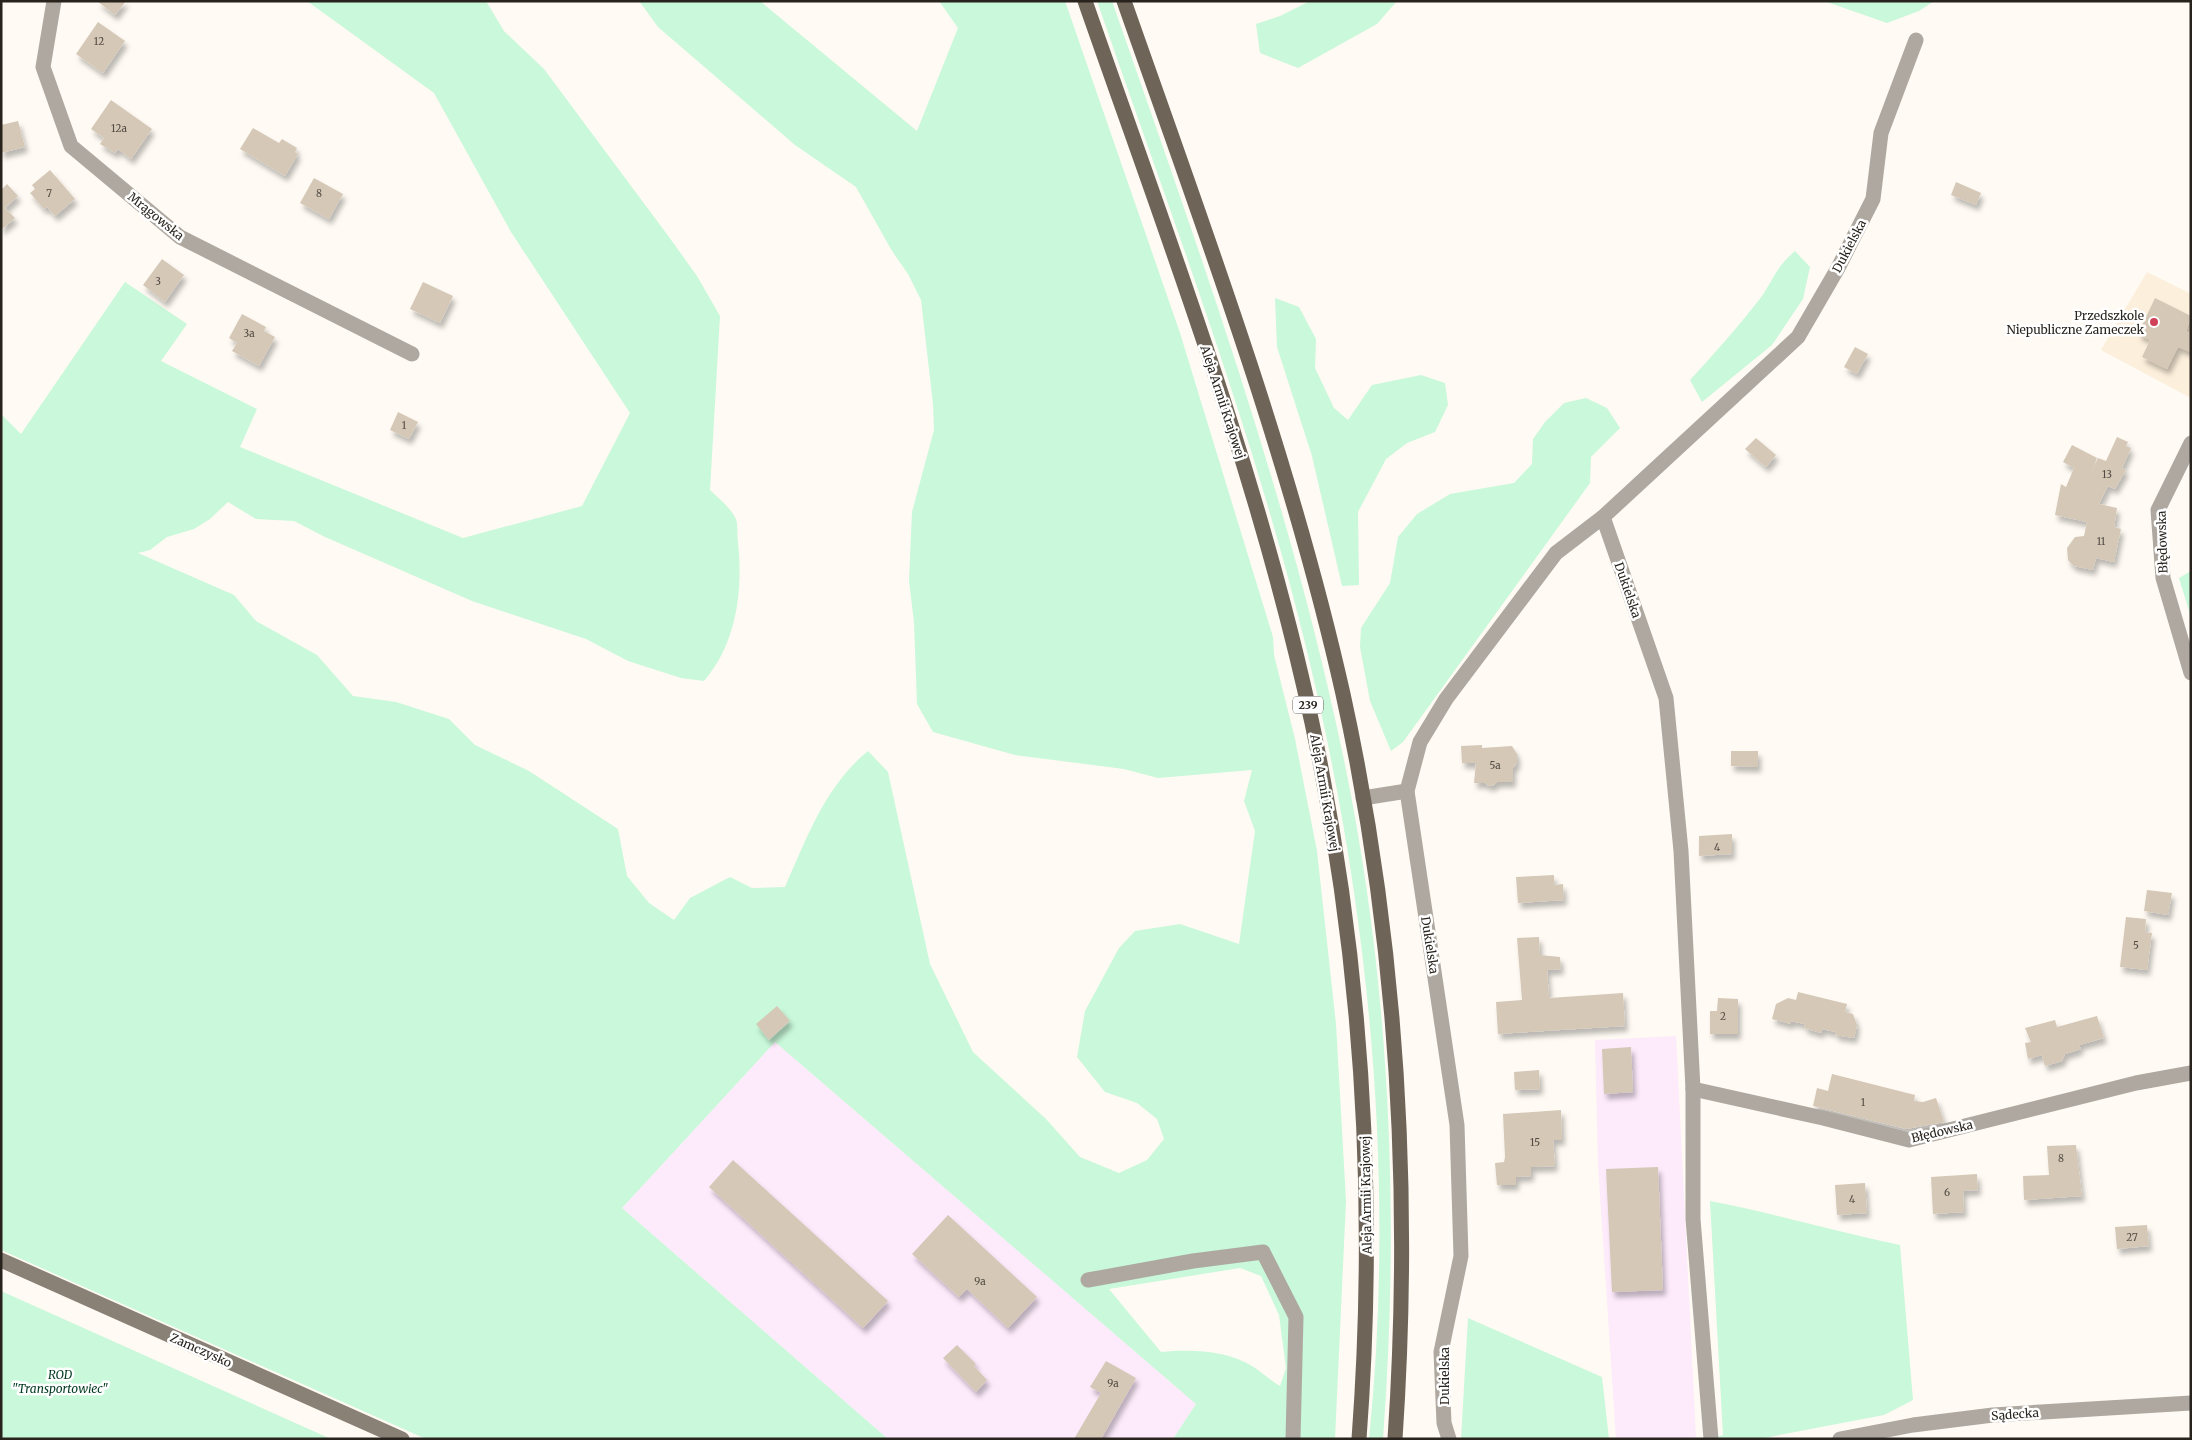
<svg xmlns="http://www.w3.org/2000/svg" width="2192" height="1440" font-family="Merriweather,serif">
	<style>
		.industrial { fill: #fdeafb }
		.education { fill: #fcefdb }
		.green { fill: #c9f8da; fill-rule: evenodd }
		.building { fill: #d5c8b7; filter: url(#shadow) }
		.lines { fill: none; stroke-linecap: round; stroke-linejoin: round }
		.street { stroke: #aea8a1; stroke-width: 15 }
		.secondary { stroke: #898076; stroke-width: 15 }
		.primary { stroke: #6f6458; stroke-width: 15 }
		.poi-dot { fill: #d04059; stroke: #fff; stroke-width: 2 }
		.labels { text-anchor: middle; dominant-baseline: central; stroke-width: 5; stroke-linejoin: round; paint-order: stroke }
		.number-label { font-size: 10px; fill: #534c44 }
		.shield { fill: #fff; stroke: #686561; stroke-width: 1 }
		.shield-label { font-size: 11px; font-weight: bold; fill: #28231d }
		.street-label { font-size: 12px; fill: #28231d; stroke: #fff }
		.poi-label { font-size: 12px; fill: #28231d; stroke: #fff; text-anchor: end }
		.park-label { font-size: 12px; font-style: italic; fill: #01391f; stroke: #fff }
	</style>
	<defs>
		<filter id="shadow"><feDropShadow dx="3" dy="5.5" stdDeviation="2.5" flood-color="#0004"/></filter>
	</defs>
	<rect width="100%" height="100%" fill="#fffaf3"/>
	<g class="industrial">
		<polygon points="1676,1036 1696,1438 1616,1439 1598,1164 1595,1040"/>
		<polygon points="775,1042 1196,1404 1173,1439 888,1439 622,1208"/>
	</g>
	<polygon class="education" points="2147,272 2191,294 2191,398 2101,350"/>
	<g class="green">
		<path d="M307,1H486L504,31L544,69L669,237L697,276L720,316L710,490C718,498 731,508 736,519C738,525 737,535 738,542C743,590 737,643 704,681L681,678L628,661L586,639L472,601L325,537L294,521L256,519L228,502L210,519L194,529L167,537L150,550L138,553L234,595L256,621L317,655L353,696L396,702L449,719L475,745L529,771L618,829L627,876L649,903L674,920L690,898L730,877L752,888L785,887C807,837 826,785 868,751L888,772L930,964L973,1052L1046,1119L1080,1157L1119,1173L1147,1160L1164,1139L1157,1119L1137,1103L1105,1092L1077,1057L1085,1011L1119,948L1135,931L1180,924L1239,944L1255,831L1244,801L1252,770L1158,778L1124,769L1015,755L933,732L917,704L914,622L909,581L912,512L934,430L933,404L921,300L908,274L892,251L856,187L795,145L658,27L639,1H760L917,131L958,28L939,1H1065L1180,333L1273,637L1274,655L1295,739L1317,851L1336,1024L1346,1201L1335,1439H1173L1196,1404L775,1042L622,1208L888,1439H426L1,1250V414L21,434L125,282L187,324L161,361L257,409L240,447L463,538L582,506L630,413L511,232L434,93ZM1240,1268L1261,1276L1279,1315L1286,1368L1280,1386C1271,1381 1262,1372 1252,1366C1226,1350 1191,1349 1161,1352L1109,1289Z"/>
		<path d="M1097,1H1112C1199,251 1290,500 1344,760C1390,982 1400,1212 1383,1439H1369C1396,1177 1369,906 1307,651C1253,429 1171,216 1097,1Z"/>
		<polygon points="1310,1 1397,1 1377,24 1298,68 1260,53 1256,24 1280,16"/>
		<polygon points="1824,1 1934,1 1919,11 1887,23"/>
		<path d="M1795,251L1810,267L1803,299L1772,345L1702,402L1690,380C1714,354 1737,328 1759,300C1773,281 1775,268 1795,251Z"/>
		<polygon points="1275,298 1299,307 1316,339 1315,368 1334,408 1348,420 1372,385 1421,375 1445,383 1448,405 1435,432 1407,443 1386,459 1358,512 1359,585 1342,586 1312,456 1277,347"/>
		<polygon points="1586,398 1607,408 1620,428 1591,457 1590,483 1403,742 1391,751 1370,701 1360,647 1361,628 1390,583 1398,537 1417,514 1450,494 1514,483 1532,464 1533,439 1545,422 1564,403"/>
		<polygon points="2191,571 2191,617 2179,578"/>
		<path d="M1710,1201C1774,1213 1836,1232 1900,1245L1913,1400L1884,1415L1759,1439H1711L1723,1435Z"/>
		<polygon points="1,1291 331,1439 1,1439"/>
		<polygon points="1468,1318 1602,1377 1609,1439 1461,1439"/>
	</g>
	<g class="building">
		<polygon points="97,1 126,1 115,15"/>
		<polygon points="98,22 125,41 103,73 76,54"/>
		<polygon points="111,100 152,129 131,159 118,149 115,153 100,144 104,138 91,129"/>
		<polygon points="18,121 25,147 1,153 1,125"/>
		<polygon points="253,128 279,143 282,139 297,148 295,152 298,154 285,176 240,149"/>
		<polygon points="50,170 75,199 55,216 47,207 44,209 30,193 35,189 32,185"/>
		<polygon points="314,178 343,194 329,219 300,203"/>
		<polygon points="1956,182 1981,193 1976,205 1951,195"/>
		<polygon points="7,184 18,196 5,208 15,218 1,230 1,190"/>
		<polygon points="162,259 184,275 165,302 143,285"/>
		<polygon points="423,282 453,296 440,323 410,309"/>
		<polygon points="2155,298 2191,316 2186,332 2191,334 2191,352 2178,347 2167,369 2142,357 2150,340 2138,334"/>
		<polygon points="242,314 266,327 264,331 275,337 259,366 232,351 237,343 229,338"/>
		<polygon points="1855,347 1868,354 1857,374 1844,367"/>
		<polygon points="398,412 418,422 409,439 390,430"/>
		<polygon points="2117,437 2128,442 2126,446 2131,448 2122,468 2126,470 2115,489 2108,486 2099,504 2117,508 2114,527 2121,529 2114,562 2096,558 2093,570 2074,566 2068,560 2067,548 2075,537 2084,536 2087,522 2055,515 2061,484 2066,487 2074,468 2063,462 2072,445 2097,458 2090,476 2098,458 2106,461"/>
		<polygon points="1756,438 1776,455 1766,467 1745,449"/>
		<polygon points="1482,745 1482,748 1512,746 1517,754 1517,763 1513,768 1513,782 1497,782 1494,785 1488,786 1485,783 1474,783 1476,763 1462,763 1461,746"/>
		<polygon points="1731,751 1758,751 1758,767 1731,766"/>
		<polygon points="1732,834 1732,854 1699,856 1699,836"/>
		<polygon points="1554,875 1554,885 1563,884 1564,900 1518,903 1516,877"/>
		<polygon points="2147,890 2172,893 2168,915 2144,911"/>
		<polygon points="2126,917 2146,919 2145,932 2152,933 2147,970 2120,967"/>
		<polygon points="1539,937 1540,955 1560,957 1561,969 1547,970 1549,998 1623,993 1625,1026 1498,1034 1496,1002 1522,1000 1517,938"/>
		<polygon points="1798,992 1847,1004 1845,1012 1853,1014 1857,1025 1854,1038 1835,1035 1836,1032 1822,1029 1821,1033 1804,1028 1805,1024 1791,1021 1791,1024 1772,1019 1776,1004 1788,998 1796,1000"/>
		<polygon points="1718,998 1738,999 1738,1034 1710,1034 1710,1011 1717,1011"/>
		<polygon points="777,1006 790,1021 769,1040 756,1024"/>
		<polygon points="2097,1016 2104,1038 2079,1045 2081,1049 2065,1054 2062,1061 2045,1066 2042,1055 2028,1059 2025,1043 2031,1042 2025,1028 2055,1020 2057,1027"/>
		<polygon points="1631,1047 1633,1092 1604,1094 1602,1049"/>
		<polygon points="1539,1070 1540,1089 1515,1090 1514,1072"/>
		<polygon points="1832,1074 1915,1095 1914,1101 1923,1102 1936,1098 1944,1122 1906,1129 1813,1106 1817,1088 1828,1091"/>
		<polygon points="1561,1110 1562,1140 1553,1140 1555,1166 1531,1167 1531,1176 1516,1177 1516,1185 1497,1185 1495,1163 1504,1162 1505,1157 1503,1114"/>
		<polygon points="2076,1145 2082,1196 2024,1200 2023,1176 2049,1175 2047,1146"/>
		<polygon points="733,1160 888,1301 863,1328 709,1187"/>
		<polygon points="1658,1167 1663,1290 1612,1292 1606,1169"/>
		<polygon points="1977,1174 1978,1190 1963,1191 1964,1212 1933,1214 1931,1177"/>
		<polygon points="1865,1183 1867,1213 1837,1215 1835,1185"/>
		<polygon points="948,1215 1037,1297 1008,1328 967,1289 959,1297 912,1254"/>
		<polygon points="2147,1225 2149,1246 2117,1249 2115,1227"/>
		<polygon points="957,1345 976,1364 974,1366 987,1380 976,1392 943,1358"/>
		<polygon points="1106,1361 1136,1378 1101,1439 1074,1439 1101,1393 1090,1387"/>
	</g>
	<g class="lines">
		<g class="street">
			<polyline points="54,1 43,67 71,146 180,237 412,354"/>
			<polyline points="2191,443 2158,510 2163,578 2191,673"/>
			<polyline points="1603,517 1666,698 1681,851 1693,1089 1693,1219 1711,1439"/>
			<polyline points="1363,798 1407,791"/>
			<polyline points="1693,1089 1823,1118 1909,1140 2136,1083 2191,1073"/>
			<polyline points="1088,1280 1193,1261 1263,1252 1296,1317 1293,1439"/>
			<polyline points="1449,1439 1444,1423 1441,1352 1461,1256 1457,1125 1407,791 1420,742 1446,699 1556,553 1603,517 1798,337 1838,268 1873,199 1881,133 1916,40"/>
			<polyline points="1840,1439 1913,1425 1993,1415 2191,1403"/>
		</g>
		<polyline class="secondary" points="1,1260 402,1439"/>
		<g class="primary">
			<path d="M1085,1C1168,239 1259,476 1312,723C1362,959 1377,1199 1359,1439"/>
			<path d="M1124,1C1204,229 1290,458 1343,694C1397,940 1412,1188 1395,1439"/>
		</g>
	</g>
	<circle class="poi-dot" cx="2154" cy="322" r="5"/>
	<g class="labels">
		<g class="number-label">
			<text x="99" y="41">12</text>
			<text x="119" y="128">12a</text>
			<text x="49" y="193">7</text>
			<text x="319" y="193">8</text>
			<text x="158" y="281">3</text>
			<text x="249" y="333">3a</text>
			<text x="404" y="425">1</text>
			<text x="2107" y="474">13</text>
			<text x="2101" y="541">11</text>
			<text x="1495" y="765">5a</text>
			<text x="1717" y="847">4</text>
			<text x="2136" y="945">5</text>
			<text x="1723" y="1016">2</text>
			<text x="1863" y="1102">1</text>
			<text x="1535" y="1142">15</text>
			<text x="2061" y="1158">8</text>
			<text x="1947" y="1192">6</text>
			<text x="1852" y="1199">4</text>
			<text x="2132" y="1237">27</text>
			<text x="980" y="1281">9a</text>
			<text x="1113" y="1383">9a</text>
		</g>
		<rect class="shield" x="1293" y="696.5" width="30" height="17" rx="4"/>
		<g class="shield-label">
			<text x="1308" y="705">239</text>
		</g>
		<g class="street-label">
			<text transform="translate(156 216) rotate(39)">Mrągowska</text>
			<text transform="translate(1849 246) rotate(-62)">Dukielska</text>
			<text transform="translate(1223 402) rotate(72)">Aleja Armii Krajowej</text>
			<text transform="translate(2162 542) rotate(-92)">Błędowska</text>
			<text transform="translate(1628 590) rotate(71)">Dukielska</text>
			<text transform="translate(1325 793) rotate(80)">Aleja Armii Krajowej</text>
			<text transform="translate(1430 945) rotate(81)">Dukielska</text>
			<text transform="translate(1942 1131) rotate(-13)">Błędowska</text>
			<text transform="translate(1366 1195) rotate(-91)">Aleja Armii Krajowej</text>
			<text transform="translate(201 1350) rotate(24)">Zamczysko</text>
			<text transform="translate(1444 1376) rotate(-90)">Dukielska</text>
			<text transform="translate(2015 1414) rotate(-4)">Sądecka</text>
		</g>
		<g class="poi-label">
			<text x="2144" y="315">Przedszkole<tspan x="2144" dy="14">Niepubliczne Zameczek</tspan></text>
		</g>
		<g class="park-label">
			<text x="60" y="1374">ROD<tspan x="60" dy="14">"Transportowiec"</tspan></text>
		</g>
	</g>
	<rect width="2192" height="1440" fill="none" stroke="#28231d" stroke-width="5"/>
</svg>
